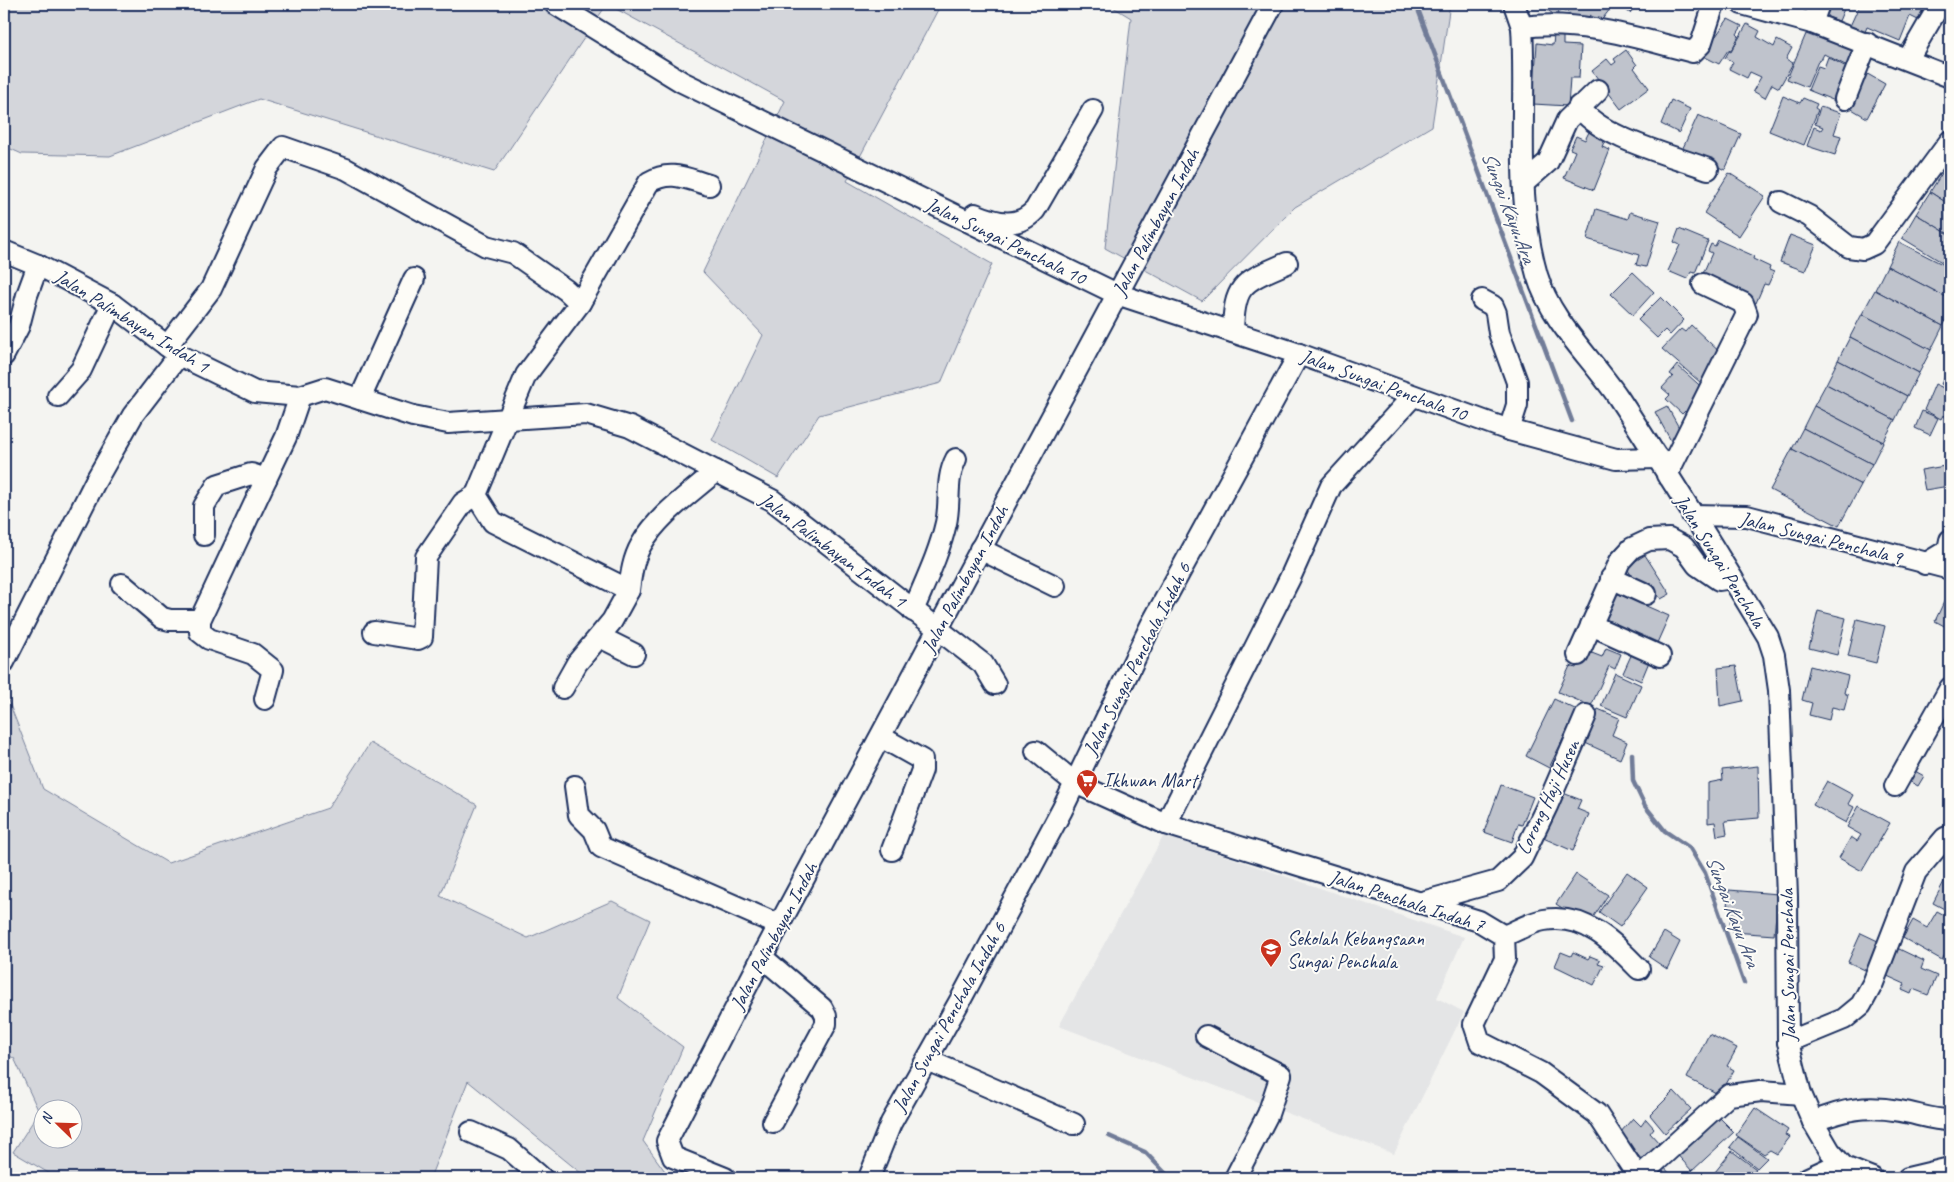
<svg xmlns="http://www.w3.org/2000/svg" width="1954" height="1182" font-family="Caveat,sans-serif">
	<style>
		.built { fill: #e4e5e6 }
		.green { fill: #d4d6db; stroke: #78829c; fill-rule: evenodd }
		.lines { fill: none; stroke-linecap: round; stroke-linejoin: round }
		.stream { stroke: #717c98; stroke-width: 4.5 }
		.building { fill: #bfc3cc; stroke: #1b2f5e }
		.minor-casing { stroke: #1b2f5e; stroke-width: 24 }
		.minor { stroke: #fdfcf7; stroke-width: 20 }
		.labels { text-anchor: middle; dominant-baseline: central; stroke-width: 4; stroke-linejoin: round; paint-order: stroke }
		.street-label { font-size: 20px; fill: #1b2f5e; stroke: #fdfcf7 }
		.poi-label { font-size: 20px; fill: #1b2f5e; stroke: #fdfcf7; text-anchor: start }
		.water-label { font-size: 21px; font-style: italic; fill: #46567b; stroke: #fdfcf7 }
	</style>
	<rect width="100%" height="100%" fill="#f4f4f1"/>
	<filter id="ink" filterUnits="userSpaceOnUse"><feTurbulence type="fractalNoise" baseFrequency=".02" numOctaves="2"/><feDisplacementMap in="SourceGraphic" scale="10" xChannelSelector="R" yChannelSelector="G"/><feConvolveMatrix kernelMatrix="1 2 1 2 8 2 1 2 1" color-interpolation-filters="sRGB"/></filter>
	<g filter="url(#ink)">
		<polygon class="built" points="1164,835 1464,937 1437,998 1464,1012 1394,1154 1059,1026"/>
		<g class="green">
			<polygon points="4,4 941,4 847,181 992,264 941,383 819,415 778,478 712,440 763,335 703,272 785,101 607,4 494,172 259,99 110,156 22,154 4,146"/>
			<polygon points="1108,4 1450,4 1432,126 1295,207 1202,301 1105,248 1131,18"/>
			<path d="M6,695L43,789L168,863L328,808L370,743L477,805L440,896L528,938L612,901L650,920L618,998L683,1047L643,1141L670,1178H587L468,1081L430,1178H57L13,1152L39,1112L14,1058L4,1054V700ZM42,1110H72V1140H42Z"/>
		</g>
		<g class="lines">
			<g class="stream">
				<polyline points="1416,4 1572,421"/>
				<polyline points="1632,754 1633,781 1645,806 1665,831 1690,848 1705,873 1744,983"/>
				<polyline points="1109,1136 1145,1152 1170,1178"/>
			</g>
		</g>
		<g class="building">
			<polygon points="1539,4 1614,4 1600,22 1590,15 1583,23 1562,8 1556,16"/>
			<polygon points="1617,4 1637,4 1630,13"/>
			<polygon points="1830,4 1846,4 1839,21 1825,16"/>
			<polygon points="1860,4 1925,4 1918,20 1910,16 1900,41 1867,27 1865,32 1850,26"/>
			<polygon points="1728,19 1742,26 1737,34 1739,36 1731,51 1728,50 1719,64 1705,57 1714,35 1716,36"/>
			<polygon points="1747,24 1760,31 1757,37 1774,47 1777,40 1792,48 1786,59 1793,63 1779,88 1772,84 1765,98 1753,91 1761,77 1750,72 1747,78 1729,69 1733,62 1725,58 1729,51 1731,52"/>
			<polygon points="1819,33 1854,47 1852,53 1858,55 1849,67 1824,54 1821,60 1819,59 1807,87 1787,79 1806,34 1817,38"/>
			<polygon points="1554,35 1563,36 1563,45 1581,46 1579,78 1570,78 1568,106 1533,104 1537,43 1553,45"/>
			<polygon points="1626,50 1637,65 1634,68 1649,88 1621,109 1592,71 1607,59 1612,65 1616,62 1614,59"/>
			<polygon points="1828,57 1848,68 1835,101 1808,90 1818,66 1824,68"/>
			<polygon points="1864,72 1885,84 1867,118 1845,105"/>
			<polygon points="1783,96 1800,103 1803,98 1817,104 1815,108 1818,110 1804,145 1769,131"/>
			<polygon points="1671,100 1690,109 1679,133 1661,124"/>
			<polygon points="1820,107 1841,113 1834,134 1841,136 1835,155 1807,146 1814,127 1821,130 1823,127 1815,124"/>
			<polygon points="1698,115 1741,134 1725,170 1682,150"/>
			<polygon points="1589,132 1605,139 1602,147 1610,150 1594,190 1564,178 1575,151 1570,149 1576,136 1585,140"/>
			<polygon points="1944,170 1950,174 1950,205 1930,192"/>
			<polygon points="1729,173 1765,196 1739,236 1704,213"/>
			<polygon points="1930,192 1950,205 1950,235 1916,214"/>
			<polygon points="1596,209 1628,219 1630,212 1660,221 1646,267 1636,265 1639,255 1587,239"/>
			<polygon points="1916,214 1950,235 1950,267 1902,238"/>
			<polygon points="1679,229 1708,241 1695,273 1691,272 1687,279 1668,271 1680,245 1674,242"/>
			<polygon points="1790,235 1816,245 1805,271 1780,262"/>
			<polygon points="1718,240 1754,256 1753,259 1770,267 1769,270 1774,272 1768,285 1764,284 1756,303 1701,278 1712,253 1708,251 1711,244 1715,246"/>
			<polygon points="1899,242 1950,268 1950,299 1887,266"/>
			<polygon points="1887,266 1950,299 1950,313 1943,326 1875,290"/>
			<polygon points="1633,272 1654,292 1633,315 1611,294"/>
			<polygon points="1875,290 1943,326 1931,350 1862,314"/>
			<polygon points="1661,297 1684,320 1670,335 1665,330 1657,338 1638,320"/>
			<polygon points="1862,314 1931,350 1919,373 1850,337"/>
			<polygon points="1691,325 1725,357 1701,383 1662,349 1681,329 1685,332"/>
			<polygon points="1850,337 1919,373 1907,396 1838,360"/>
			<polygon points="1838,360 1907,396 1895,420 1826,384"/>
			<polygon points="1677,365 1707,392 1688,414 1685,411 1682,414 1666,399 1670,395 1662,388 1673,376 1670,374"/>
			<polygon points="1949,368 1950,369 1950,388 1941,384"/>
			<polygon points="1826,384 1895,420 1883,442 1814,406"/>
			<polygon points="1935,384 1950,391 1948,404 1950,411 1947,417 1943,415 1941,419 1924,410"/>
			<polygon points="1667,406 1683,435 1671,441 1655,412"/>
			<polygon points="1814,406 1883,442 1872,464 1803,428"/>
			<polygon points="1922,411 1938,418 1930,435 1915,428"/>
			<polygon points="1803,428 1872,464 1861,485 1792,449"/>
			<polygon points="1792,449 1861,485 1839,526 1770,490"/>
			<polygon points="1945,466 1949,486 1925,490 1921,470"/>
			<polygon points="1645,555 1670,594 1661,599 1657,594 1653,596 1639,587 1626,567"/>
			<polygon points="1950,589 1950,629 1935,621"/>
			<polygon points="1612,591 1669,616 1657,643 1600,618"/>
			<polygon points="1818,611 1846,618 1837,655 1809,648"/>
			<polygon points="1857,619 1885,626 1876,663 1848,656"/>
			<polygon points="1606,648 1621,654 1615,669 1609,666 1591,706 1558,692 1570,666 1576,668 1584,650 1602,657"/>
			<polygon points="1634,649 1651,657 1641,681 1623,673"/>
			<polygon points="1736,666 1743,701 1720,706 1718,668"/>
			<polygon points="1810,666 1848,676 1844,693 1848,695 1844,710 1832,707 1829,720 1809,715 1812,703 1802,700"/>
			<polygon points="1615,673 1641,685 1627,717 1601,706"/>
			<polygon points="1554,699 1577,710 1549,768 1526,756"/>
			<polygon points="1598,709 1619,718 1612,735 1627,742 1620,759 1583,742"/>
			<polygon points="1758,766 1759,818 1725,821 1727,834 1717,836 1715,822 1708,823 1708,783 1723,780 1722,770"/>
			<polygon points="1915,771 1924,776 1918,786 1909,781"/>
			<polygon points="1827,781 1853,795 1848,804 1854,807 1846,823 1813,805"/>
			<polygon points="1501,785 1533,797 1522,825 1518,824 1512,842 1484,832"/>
			<polygon points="1563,793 1581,800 1577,809 1589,814 1573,851 1541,837"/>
			<polygon points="1859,806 1890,823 1862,871 1839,858 1851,837 1857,841 1861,835 1847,827"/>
			<polygon points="1627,872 1648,887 1620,927 1599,912"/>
			<polygon points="1949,872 1950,873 1950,912 1933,903"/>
			<polygon points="1576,874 1608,895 1588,925 1556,904"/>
			<polygon points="1729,890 1778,894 1774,935 1733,932 1733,924 1730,924 1732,906 1727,906"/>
			<polygon points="1937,911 1950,918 1950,945 1942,960 1903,938 1913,920 1927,928"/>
			<polygon points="1664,932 1680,942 1667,969 1649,957"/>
			<polygon points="1861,933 1880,942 1867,971 1848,962"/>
			<polygon points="1897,948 1924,961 1921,969 1937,976 1928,995 1913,989 1911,994 1902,990 1905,984 1885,975"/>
			<polygon points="1561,952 1571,956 1573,952 1588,959 1590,956 1600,960 1598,963 1604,965 1594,985 1555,966"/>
			<polygon points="1709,1034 1737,1048 1727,1066 1734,1070 1720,1095 1687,1078"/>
			<polygon points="1674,1091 1691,1109 1665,1133 1650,1115"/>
			<polygon points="1755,1108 1788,1130 1785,1135 1790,1137 1777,1154 1770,1150 1764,1154 1736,1135"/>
			<polygon points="1719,1117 1734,1132 1692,1171 1673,1150"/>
			<polygon points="1633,1118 1641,1126 1646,1119 1654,1128 1650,1133 1659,1143 1642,1160 1620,1133"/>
			<polygon points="1738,1137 1767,1158 1757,1168 1730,1147"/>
			<polygon points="1732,1151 1756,1169 1746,1178 1724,1178 1715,1172"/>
			<polygon points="1661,1164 1674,1178 1646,1178"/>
		</g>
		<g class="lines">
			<g class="minor-casing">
				<g id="minor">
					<polyline points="555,4 682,82 1117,294 1299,354 1509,430 1616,459 1658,458"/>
					<path d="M1514,4L1522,27C1527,109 1514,195 1537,275C1551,322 1591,357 1618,397C1670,476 1719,556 1768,637L1774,655L1779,690L1787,897L1788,1042L1801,1094L1813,1122L1830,1151L1844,1167L1849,1178"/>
					<polyline points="1742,4 1812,23 1950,77"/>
					<polyline points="1812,23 1819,4"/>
					<path d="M1522,27C1580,19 1637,38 1693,52L1701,44L1714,4"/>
					<polyline points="1908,59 1940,4"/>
					<polyline points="1845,99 1867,43"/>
					<path d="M1579,106C1597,137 1674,156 1708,169"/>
					<polyline points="1524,183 1548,162 1567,120 1598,90"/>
					<polyline points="1781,202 1809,216 1849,247 1863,249 1874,244 1950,141"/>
					<path d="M975,214C997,223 1018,229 1035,210L1093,110"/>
					<polyline points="4,251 38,265 112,304 179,355 255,392 300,396 325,388 413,416 448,423 586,414 630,427 772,500 983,664 995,684"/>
					<polyline points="1482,300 1493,306 1496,313 1499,333 1517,382 1517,405 1509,430"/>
					<path d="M580,303L649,182C671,169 687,179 709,185"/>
					<path d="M1233,332C1234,282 1244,282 1287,263"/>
					<polyline points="167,346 211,289 267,168 283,147 346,169 486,246 513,253 566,290 580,303 526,375 476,495 493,522 629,590 612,621 577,663 563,688"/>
					<polyline points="4,355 19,326 27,295 38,265"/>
					<polyline points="58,396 81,370 112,304"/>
					<polyline points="360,399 414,279"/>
					<polyline points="1667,475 1747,314 1743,303 1703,284"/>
					<polyline points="1692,515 1747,516 1950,569"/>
					<polyline points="204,535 204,506 217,485 251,474 266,479 286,437 300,396"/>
					<polyline points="980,549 1055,586"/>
					<polyline points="1925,564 1948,550 1950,540"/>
					<polyline points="1611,578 1646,594"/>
					<polyline points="122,584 162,618 170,620 200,620"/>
					<path d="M629,590C631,575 633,559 641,545C658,515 691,493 716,471"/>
					<path d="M913,611C925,582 939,554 946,523C951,501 945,480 956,459"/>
					<polyline points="1591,625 1660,656"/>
					<polyline points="374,632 418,639 422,637 426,557 463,503 476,495"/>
					<polyline points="600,637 634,654"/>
					<polyline points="1578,655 1620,561 1632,548 1649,540 1669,539 1684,547 1697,565 1719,580 1732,578"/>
					<polyline points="4,662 95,482 133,415 179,355"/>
					<polyline points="265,699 273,670 253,654 209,639 200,632 200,620 266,479"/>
					<polyline points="881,737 922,760 922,770 892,850"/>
					<polyline points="1036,751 1075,783 1166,824 1479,921 1504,936 1505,959 1474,1024 1480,1042 1541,1073 1597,1114 1639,1178"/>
					<polyline points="575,786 579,815 594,830 601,847 779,925"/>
					<polyline points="1895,786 1950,688"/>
					<polyline points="1166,824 1290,578 1331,486 1413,396"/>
					<polyline points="1419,903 1498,881 1522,858 1547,806 1586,715"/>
					<path d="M1504,936C1516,931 1531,922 1544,920C1585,913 1613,942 1639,969"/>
					<polyline points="762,957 822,1008 826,1016 826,1024 773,1122"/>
					<polyline points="1206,1036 1281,1075 1268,1114 1235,1178"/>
					<polyline points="1788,1042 1844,1019 1861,1005 1873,983 1916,872 1945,838 1950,836"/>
					<polyline points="927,1060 1074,1124"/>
					<path d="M1813,1122C1844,1109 1867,1105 1900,1111C1918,1114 1932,1120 1950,1120"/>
					<polyline points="471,1132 509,1149 542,1178"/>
					<polyline points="1844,1167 1872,1178"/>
					<polyline points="725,1178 673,1157 667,1141 762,957 1273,4"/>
					<polyline points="869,1178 891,1123 962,997 1062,810 1151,625 1299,354"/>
					<polyline points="1638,1178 1729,1095 1761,1091 1801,1094"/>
					<polyline points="1808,1178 1832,1167"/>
					<polyline points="1908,1178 1950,1168"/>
				</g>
			</g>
			<use href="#minor" class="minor"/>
		</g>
	</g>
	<defs>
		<g id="supermarket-pin" transform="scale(1.125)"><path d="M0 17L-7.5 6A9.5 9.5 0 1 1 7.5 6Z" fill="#c8321e" stroke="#fdfcf7"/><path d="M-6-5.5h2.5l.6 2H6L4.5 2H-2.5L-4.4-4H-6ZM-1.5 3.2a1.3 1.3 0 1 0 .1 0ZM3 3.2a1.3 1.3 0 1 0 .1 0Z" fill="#fff"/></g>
		<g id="school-pin" transform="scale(1.125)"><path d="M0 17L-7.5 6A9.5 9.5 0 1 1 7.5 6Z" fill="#c8321e" stroke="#fdfcf7"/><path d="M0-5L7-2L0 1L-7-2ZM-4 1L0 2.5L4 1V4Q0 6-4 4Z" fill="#fff"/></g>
	</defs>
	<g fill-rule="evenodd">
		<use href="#supermarket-pin" x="1087" y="780"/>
		<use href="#school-pin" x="1271" y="949"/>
	</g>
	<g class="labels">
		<g class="street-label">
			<text transform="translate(1156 222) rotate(-62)">Jalan Palimbayan Indah</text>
			<text transform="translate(1006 241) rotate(26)">Jalan Sungai Penchala 10</text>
			<text transform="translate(132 321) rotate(32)">Jalan Palimbayan Indah 1</text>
			<text transform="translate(1384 385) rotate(20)">Jalan Sungai Penchala 10</text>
			<text transform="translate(1821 538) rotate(14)">Jalan Sungai Penchala 9</text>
			<text transform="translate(833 550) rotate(37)">Jalan Palimbayan Indah 1</text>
			<text transform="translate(1720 561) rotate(58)">Jalan Sungai Penchala</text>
			<text transform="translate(965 579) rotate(-62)">Jalan Palimbayan Indah</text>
			<text transform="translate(1137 659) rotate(-63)">Jalan Sungai Penchala Indah 6</text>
			<text transform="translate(1548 797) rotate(-65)">Lorong Haji Husen</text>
			<text transform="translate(1407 901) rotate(18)">Jalan Penchala Indah 7</text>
			<text transform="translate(774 936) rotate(-62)">Jalan Palimbayan Indah</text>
			<text transform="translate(1788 965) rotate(-91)">Jalan Sungai Penchala</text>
			<text transform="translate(949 1017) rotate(-61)">Jalan Sungai Penchala Indah 6</text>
		</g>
		<g class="poi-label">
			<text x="1103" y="780">Ikhwan Mart</text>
			<text x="1287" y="938">Sekolah Kebangsaan<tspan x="1287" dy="23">Sungai Penchala</tspan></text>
		</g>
		<g class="water-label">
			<text transform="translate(1509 207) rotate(69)">Sungai Kayu Ara</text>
			<text transform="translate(1733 911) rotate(69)">Sungai Kayu Ara</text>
		</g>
	</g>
	<rect width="1954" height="1182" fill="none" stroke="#fdfcf7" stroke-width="20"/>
	<rect x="10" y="10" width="1934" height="1162" fill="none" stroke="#1b2f5e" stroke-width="2" filter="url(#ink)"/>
	<g transform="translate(58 1124) rotate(293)"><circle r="24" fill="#fdfcf7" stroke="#a3aaba"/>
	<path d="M0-4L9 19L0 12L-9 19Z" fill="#c8321e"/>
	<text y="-8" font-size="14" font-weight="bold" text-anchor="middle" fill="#1b2f5e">N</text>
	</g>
</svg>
